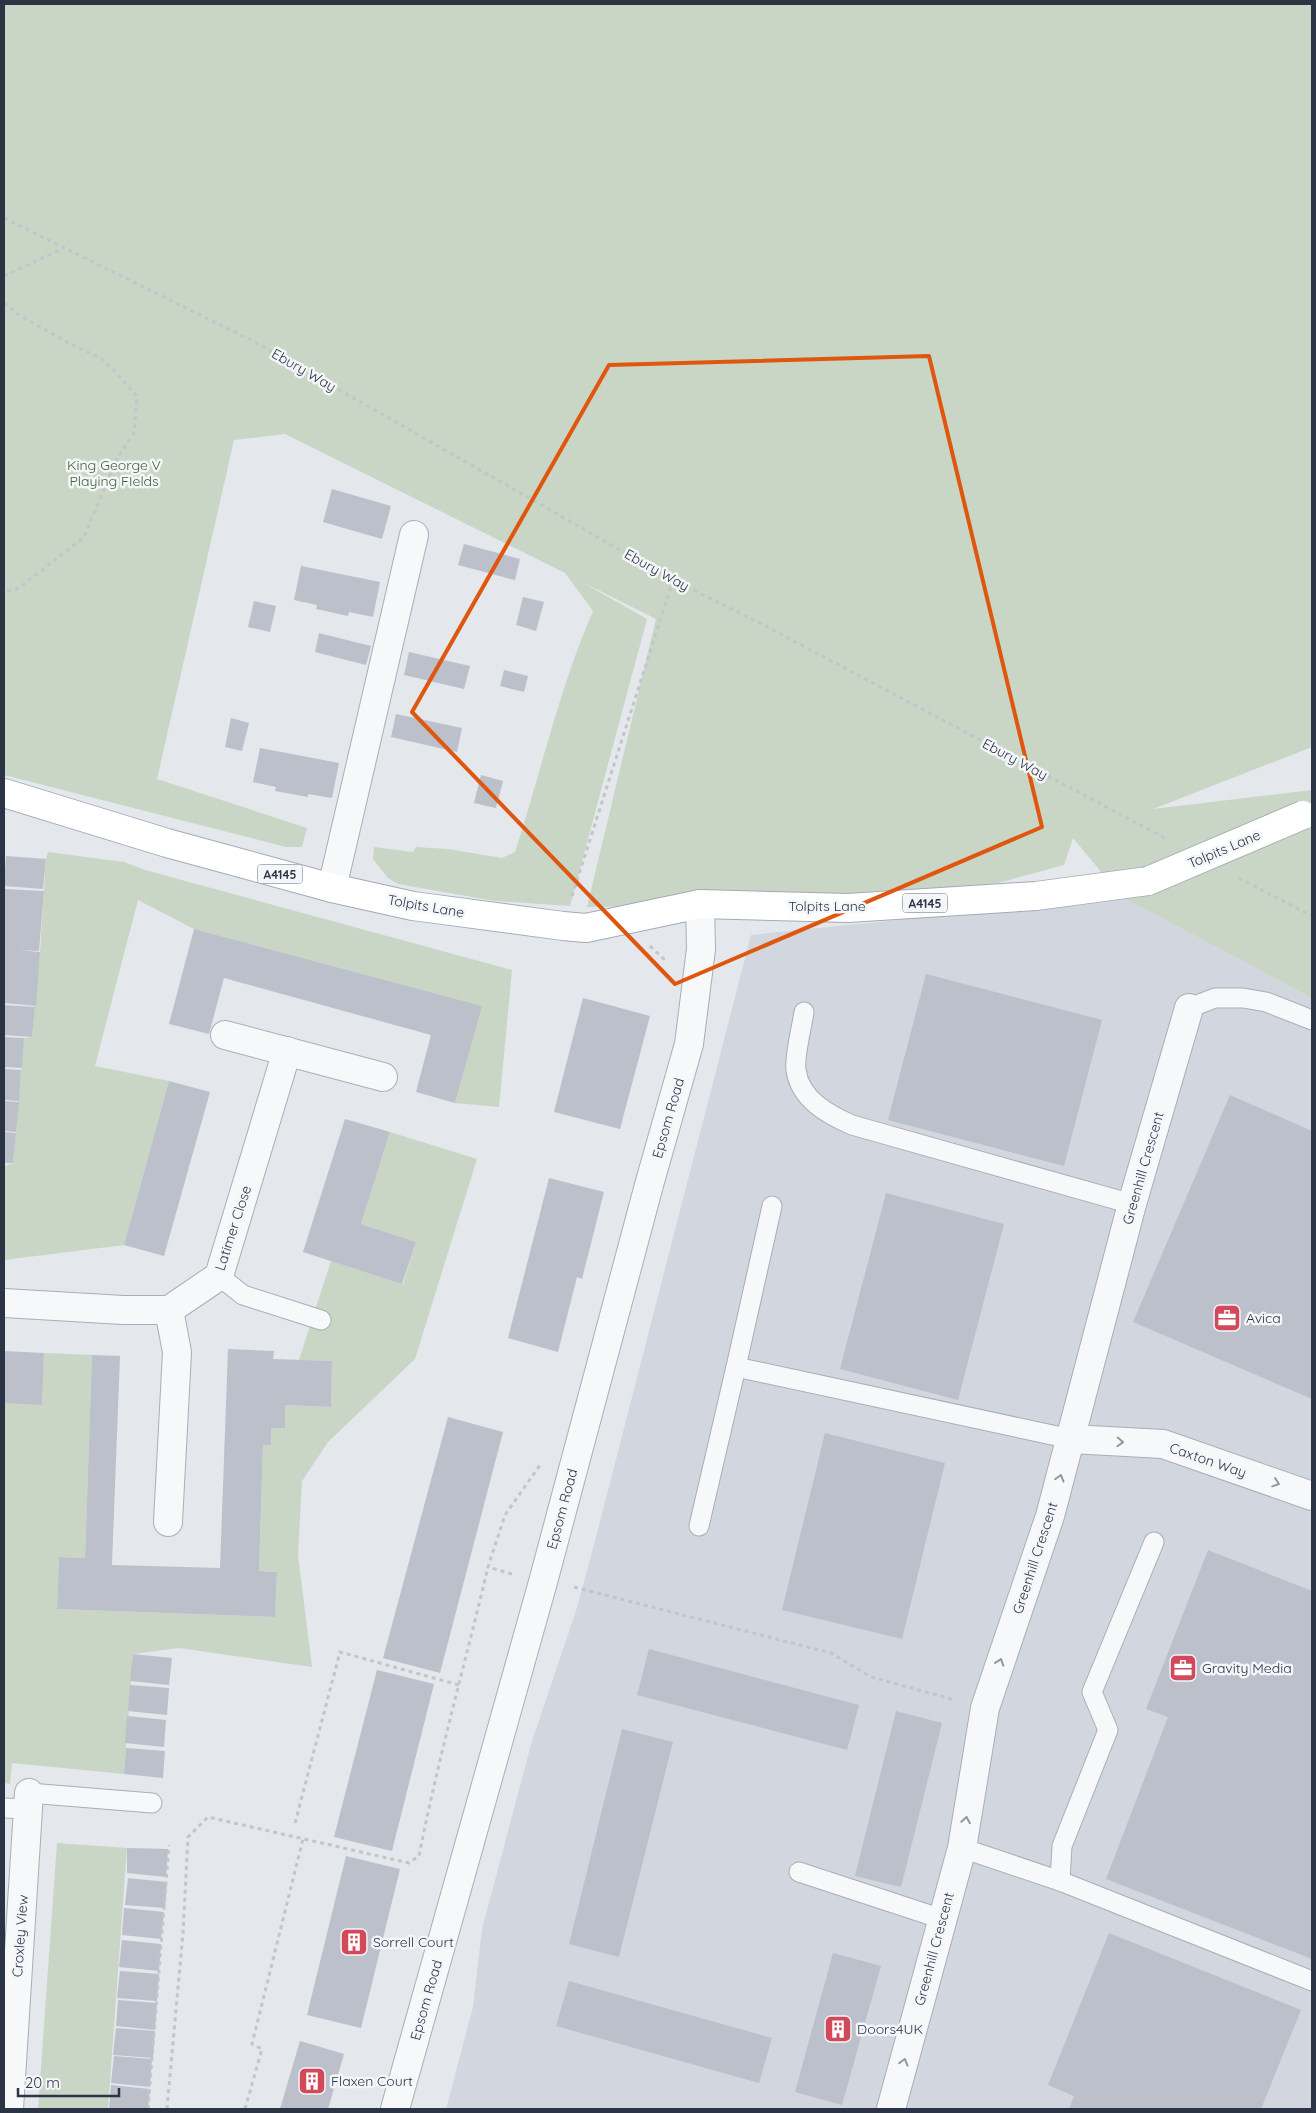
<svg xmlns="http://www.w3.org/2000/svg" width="1316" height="2113" font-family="Quicksand,sans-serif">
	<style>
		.built { fill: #d2d6de }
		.green { fill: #c9d6c5 }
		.building { fill: #bbc0ca }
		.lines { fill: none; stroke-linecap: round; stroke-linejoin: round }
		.service-casing { stroke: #a9aeb7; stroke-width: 21 }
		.minor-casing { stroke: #a9aeb7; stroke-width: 30 }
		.primary-casing { stroke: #a3abb8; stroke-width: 30 }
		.path { stroke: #c2c5cb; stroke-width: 3; stroke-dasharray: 4 4; stroke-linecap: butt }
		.service { stroke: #f7f8fa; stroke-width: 19 }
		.minor { stroke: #f7f8fa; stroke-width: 28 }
		.primary { stroke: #fff; stroke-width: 28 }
		.primary-bridge-casing { stroke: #a3abb8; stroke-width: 30; stroke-linecap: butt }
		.primary-bridge { stroke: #fff; stroke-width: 28 }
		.oneway { stroke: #9196a0 }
		.marked { fill: none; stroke: #df570f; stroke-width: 4; stroke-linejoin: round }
		.labels { text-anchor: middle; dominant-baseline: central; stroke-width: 5; stroke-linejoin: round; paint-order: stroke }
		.shield { fill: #f4f6f9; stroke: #676e7b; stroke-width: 1 }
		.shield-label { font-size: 12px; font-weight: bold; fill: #2b3445 }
		.street-label { font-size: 14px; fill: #2b3445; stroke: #f4f6f9 }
		.park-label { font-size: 14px; fill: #3f6138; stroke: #f4f6f9 }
		.poi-label { font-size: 14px; fill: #2b3445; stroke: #f4f6f9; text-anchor: start }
	</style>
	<rect width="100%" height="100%" fill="#e4e7ec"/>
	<polygon class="built" points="1122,897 1312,998 1312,2109 446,2109 473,2007 482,1929 532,1741 576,1611 596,1537 751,935"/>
	<g class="green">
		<path d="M4,4H1312V747L1153,809L1312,790V998L1122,897L1073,838L1064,865L998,883L941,895L883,904L587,907L656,619L580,581L647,619L570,906L495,901L398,884L388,878L373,859L374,847L413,852L416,847L448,849L502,858L515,852C541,772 559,689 593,611L565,573L285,434L234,440L157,779L307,828L302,847H286L4,775Z"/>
		<polygon points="48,852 124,862 145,870 512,970 499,1107 455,1103 481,1006 194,929 138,900 95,1066 169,1081 124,1245 4,1260 4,1166 13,1163 24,1038 32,1037 40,952 46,859"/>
		<polygon points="390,1132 477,1159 415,1359 328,1442 302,1481 298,1555 312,1667 179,1648 133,1654 124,1774 12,1763 10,1784 4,1783 4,1403 42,1404 44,1353 92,1355 85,1558 59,1557 57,1609 275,1617 277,1572 259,1571 263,1445 271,1445 271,1428 285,1428 285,1405 331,1407 332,1361 299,1360 331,1261 403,1284 416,1242 361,1224"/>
		<polygon points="57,1843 127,1848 108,2109 38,2109"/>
	</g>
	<g class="building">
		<polygon points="332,489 391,506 382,539 323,522"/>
		<polygon points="464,544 520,559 515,580 458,565"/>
		<polygon points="301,566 380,582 373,617 349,612 348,616 316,609 317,605 294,600"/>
		<polygon points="523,597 544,602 536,631 516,625"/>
		<polygon points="254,601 276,606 270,632 248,627"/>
		<polygon points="319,633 371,646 366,665 315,652"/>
		<polygon points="409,652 470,666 464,689 404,675"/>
		<polygon points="504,670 528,676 524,692 500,686"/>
		<polygon points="396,714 462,728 457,752 391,737"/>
		<polygon points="231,718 249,723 242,751 225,747"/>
		<polygon points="260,748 339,763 332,798 308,794 308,797 275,791 276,787 253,782"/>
		<polygon points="481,775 503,781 496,808 474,803"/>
		<polygon points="6,856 46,859 43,889 4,886"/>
		<polygon points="4,889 44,891 39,951 18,950 40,952 36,1006 4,1003"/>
		<polygon points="194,929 482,1006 455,1103 416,1092 431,1035 224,978 209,1034 169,1024"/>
		<polygon points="926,974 1102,1020 1064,1166 888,1120"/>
		<polygon points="583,998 650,1016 620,1129 554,1112"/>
		<polygon points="4,1005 35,1007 32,1037 4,1035"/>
		<polygon points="4,1037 24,1038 22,1068 4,1067"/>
		<polygon points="4,1069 21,1070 19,1101 4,1100"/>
		<polygon points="169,1081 210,1092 164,1256 124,1245"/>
		<polygon points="1230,1095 1312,1131 1312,1399 1133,1322"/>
		<polygon points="4,1101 19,1102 16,1132 4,1131"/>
		<polygon points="345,1119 390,1132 361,1224 416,1242 402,1284 303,1252"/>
		<polygon points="4,1132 16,1133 13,1163 4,1163"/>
		<polygon points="549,1178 604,1192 582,1279 577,1277 558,1352 508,1338"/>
		<polygon points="886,1193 1004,1224 958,1400 840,1369"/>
		<polygon points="228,1349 274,1351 273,1359 332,1361 331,1407 285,1405 285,1428 271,1428 271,1445 263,1445 259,1571 277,1572 275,1617 57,1609 59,1557 85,1558 92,1355 120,1356 112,1565 220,1568"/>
		<polygon points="4,1351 44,1353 42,1405 4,1403"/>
		<polygon points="448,1417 503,1432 440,1673 383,1658"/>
		<polygon points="825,1433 945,1463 902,1639 782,1610"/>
		<polygon points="1208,1550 1312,1591 1312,1959 1106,1879 1168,1717 1146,1709"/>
		<polygon points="649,1649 859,1705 847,1750 637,1695"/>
		<polygon points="133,1654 172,1658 169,1685 130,1681"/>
		<polygon points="377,1670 434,1684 392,1851 334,1837"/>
		<polygon points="130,1685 169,1688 167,1715 128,1711"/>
		<polygon points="896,1711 942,1723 901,1887 855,1876"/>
		<polygon points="127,1716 166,1720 164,1747 125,1743"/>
		<polygon points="622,1729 673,1742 619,1957 569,1944"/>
		<polygon points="126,1748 165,1751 163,1778 124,1774"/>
		<polygon points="127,1848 168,1849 166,1877 127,1873"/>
		<polygon points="346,1856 400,1869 361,2028 307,2015"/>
		<polygon points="128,1878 167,1882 165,1908 125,1905"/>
		<polygon points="124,1908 164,1912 161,1939 122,1935"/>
		<polygon points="1109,1933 1301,2010 1261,2109 1069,2109 1074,2096 1048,2085"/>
		<polygon points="122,1940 161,1944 159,1971 119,1967"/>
		<polygon points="833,1953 881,1966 842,2105 795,2092"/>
		<polygon points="120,1971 159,1974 157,2001 117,1998"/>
		<polygon points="569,1981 772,2038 759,2083 556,2026"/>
		<polygon points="118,2000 157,2003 155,2030 116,2026"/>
		<polygon points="116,2028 155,2031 153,2058 113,2055"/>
		<polygon points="300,2041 344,2054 328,2109 280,2109"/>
		<polygon points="114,2056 152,2059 150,2087 111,2083"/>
		<polygon points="111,2085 150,2089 148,2109 109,2109"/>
	</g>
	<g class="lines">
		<g class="service-casing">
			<g id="service">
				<polyline points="1189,1008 1215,998 1243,998 1266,1002 1312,1020"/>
				<path d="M804,1012C802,1027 794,1056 796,1070C800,1099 827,1114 852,1125L1132,1204"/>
				<polyline points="219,1276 243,1295 321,1320"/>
				<polyline points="736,1367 772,1206"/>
				<polyline points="699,1526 736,1367 1071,1439"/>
				<polyline points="29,1793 152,1803"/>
				<polyline points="4,1808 28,1809"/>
				<polyline points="962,1848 1060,1881 1312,1981"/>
				<polyline points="799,1872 942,1919"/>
				<polyline points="1060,1881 1062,1846 1108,1730 1092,1692 1154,1542"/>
			</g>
		</g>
		<g class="minor-casing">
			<g id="minor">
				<polyline points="332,888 414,535"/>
				<polyline points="225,1035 383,1077"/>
				<polyline points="4,1303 123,1310 169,1310 219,1276 287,1051"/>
				<polyline points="1071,1439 1163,1444 1312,1496"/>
				<polyline points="168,1522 177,1352 169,1310"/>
				<polyline points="9,2109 29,1793"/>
				<polyline points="395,2109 543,1582 649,1185 689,1044 701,949 700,904"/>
				<polyline points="891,2109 962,1848 985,1708 1050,1516 1132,1204 1189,1008"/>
			</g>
		</g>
		<g class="primary-casing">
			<polyline id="primary" points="4,793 167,843 332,888 413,906 563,926 586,928 700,904 848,908 1036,896 1148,881"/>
		</g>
		<g class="path">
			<polyline points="4,218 257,343 673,580 756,621 1165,838"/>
			<polyline points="4,276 64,248"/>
			<polyline points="4,303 19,315 69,343 104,360 137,396 134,433 117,458 84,537 19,588 4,592"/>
			<polyline points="1239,878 1312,916"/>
			<polyline points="572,896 673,580"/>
			<polyline points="650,946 667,962"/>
			<polyline points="512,1574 488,1567 505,1515 540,1465"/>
			<polyline points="574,1587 831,1653 871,1677 955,1700"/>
			<polyline points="295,1823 340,1652 459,1685"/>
			<polyline points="148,2109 169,1845"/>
			<path d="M167,2109L183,1933L188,1837L208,1817L409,1863L419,1856C438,1759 465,1664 488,1567"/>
			<polyline points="245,2109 262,2049 252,2044 303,1839"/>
		</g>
		<use href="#service" class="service"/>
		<use href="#minor" class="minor"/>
		<use href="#primary" class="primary"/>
		<g class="primary-bridge-casing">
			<polyline id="primary-bridge" points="1148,881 1303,815"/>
		</g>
		<use href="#primary-bridge" class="primary-bridge"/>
	</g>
	<defs><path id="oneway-chevron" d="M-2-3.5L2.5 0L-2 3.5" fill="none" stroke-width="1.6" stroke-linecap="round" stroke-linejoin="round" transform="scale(1.25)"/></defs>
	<g class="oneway">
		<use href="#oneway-chevron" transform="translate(1120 1442) rotate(3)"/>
		<use href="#oneway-chevron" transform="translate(1060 1478) rotate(-74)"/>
		<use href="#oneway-chevron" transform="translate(1276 1483) rotate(19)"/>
		<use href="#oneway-chevron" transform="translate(1000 1662) rotate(-71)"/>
		<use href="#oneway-chevron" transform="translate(966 1820) rotate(-81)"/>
		<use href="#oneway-chevron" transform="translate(904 2062) rotate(-75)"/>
	</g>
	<path class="marked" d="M929,356L1042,827L675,984L412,712L609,365Z"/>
	<defs>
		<g id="office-square" transform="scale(1.4375)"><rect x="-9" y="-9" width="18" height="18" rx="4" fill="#d1495b" stroke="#f4f6f9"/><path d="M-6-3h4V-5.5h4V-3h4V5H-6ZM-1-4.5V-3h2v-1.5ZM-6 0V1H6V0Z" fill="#fff"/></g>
		<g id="building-square" transform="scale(1.4375)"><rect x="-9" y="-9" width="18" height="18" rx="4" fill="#d1495b" stroke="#f4f6f9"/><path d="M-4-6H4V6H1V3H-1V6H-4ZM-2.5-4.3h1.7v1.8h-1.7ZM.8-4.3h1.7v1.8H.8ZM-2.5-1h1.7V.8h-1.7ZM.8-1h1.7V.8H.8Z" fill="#fff"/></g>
	</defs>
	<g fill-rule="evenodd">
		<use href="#office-square" x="1227" y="1318"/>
		<use href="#office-square" x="1183" y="1668"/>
		<use href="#building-square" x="354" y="1942"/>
		<use href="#building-square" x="838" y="2029"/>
		<use href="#building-square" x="312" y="2081"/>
	</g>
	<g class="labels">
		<g class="shield">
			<rect x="257.5" y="864.5" width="45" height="19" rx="4"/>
			<rect x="902.5" y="893.5" width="45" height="19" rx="4"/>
		</g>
		<g class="shield-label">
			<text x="280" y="874">A4145</text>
			<text x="925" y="903">A4145</text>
		</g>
		<g class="street-label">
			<text transform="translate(304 370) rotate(30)">Ebury Way</text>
			<text transform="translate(657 570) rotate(29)">Ebury Way</text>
			<text transform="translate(1015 759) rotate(28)">Ebury Way</text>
			<text transform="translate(1224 849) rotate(-23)">Tolpits Lane</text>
			<text transform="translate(426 906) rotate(10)">Tolpits Lane</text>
			<text x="827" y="906">Tolpits Lane</text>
			<text transform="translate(668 1118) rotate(-74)">Epsom Road</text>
			<text transform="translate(1143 1168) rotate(-74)">Greenhill Crescent</text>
			<text transform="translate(233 1228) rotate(-72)">Latimer Close</text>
			<text transform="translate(1208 1460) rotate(19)">Caxton Way</text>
			<text transform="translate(562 1509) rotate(-75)">Epsom Road</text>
			<text transform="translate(1035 1558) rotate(-72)">Greenhill Crescent</text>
			<text transform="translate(20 1936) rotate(-86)">Croxley View</text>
			<text transform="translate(934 1949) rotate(-75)">Greenhill Crescent</text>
			<text transform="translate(426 2000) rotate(-74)">Epsom Road</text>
		</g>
		<g class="park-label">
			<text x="114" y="465">King George V<tspan x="114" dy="16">Playing FIelds</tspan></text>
		</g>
		<g class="poi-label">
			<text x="1246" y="1318">Avica</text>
			<text x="1202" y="1668">Gravity Media</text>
			<text x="373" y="1942">Sorrell Court</text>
			<text x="857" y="2029">Doors4UK</text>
			<text x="331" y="2081">Flaxen Court</text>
		</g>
	</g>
	<rect width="1316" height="2113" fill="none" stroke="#2b3445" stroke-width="10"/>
	<path d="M18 2088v8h101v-8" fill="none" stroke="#2b3445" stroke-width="2.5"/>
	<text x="25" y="2088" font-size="15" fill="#2b3445" stroke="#f4f6f9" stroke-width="4" paint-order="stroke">20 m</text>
</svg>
